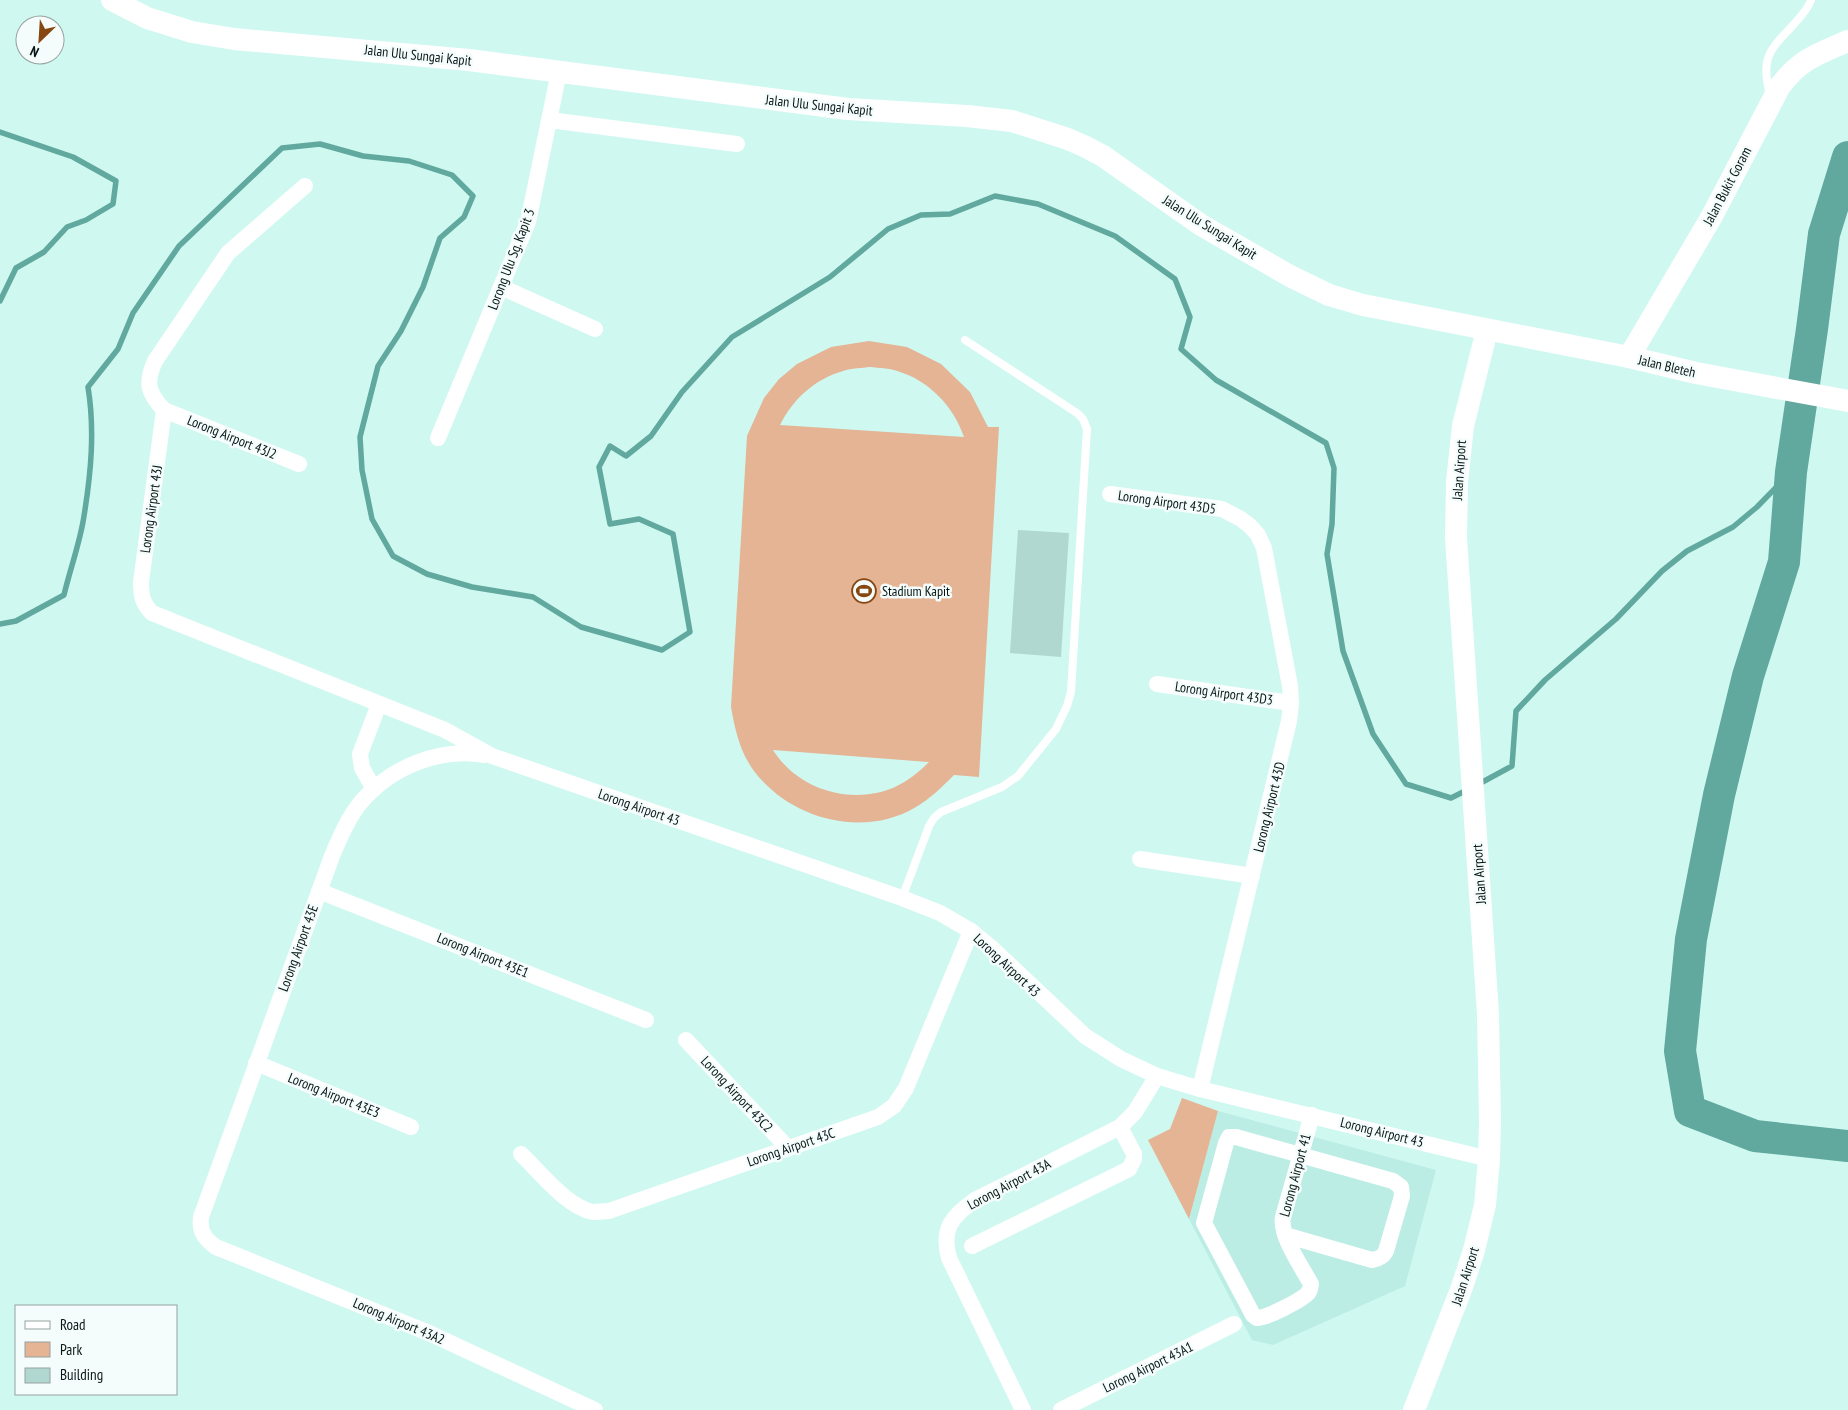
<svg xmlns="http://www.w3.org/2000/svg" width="1848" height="1410" font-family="'PT Sans Narrow',sans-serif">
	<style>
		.built { fill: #bbede5 }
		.green { fill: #e4b494; fill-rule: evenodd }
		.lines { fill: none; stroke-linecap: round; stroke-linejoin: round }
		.stream { stroke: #61a89e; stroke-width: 5.5 }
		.river { stroke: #61a89e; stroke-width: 32 }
		.building { fill: #b0d8d1 }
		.lane { stroke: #fff; stroke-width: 8 }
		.street { stroke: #fff; stroke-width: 16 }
		.secondary { stroke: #fff; stroke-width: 22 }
		.labels { text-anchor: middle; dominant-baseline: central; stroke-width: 5; stroke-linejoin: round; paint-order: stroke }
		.street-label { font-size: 14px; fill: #071614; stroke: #f5fdfc }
		.poi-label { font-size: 14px; fill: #071614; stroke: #f5fdfc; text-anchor: start }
	</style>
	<rect width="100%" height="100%" fill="#cff8f1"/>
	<polygon class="built" points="1218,1111 1436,1170 1405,1286 1273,1345 1252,1340 1189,1219"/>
	<g class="green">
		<path d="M869,341L907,347L941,364L970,392L988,427H999L979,777L954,775C942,787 931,798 916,807C863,839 790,819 754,771C740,752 735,730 731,707L747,436L764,398L779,379L797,364L831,347ZM870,367C879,368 889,368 897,371C929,380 954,407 964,437L780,425C793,399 815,379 843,371C852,368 862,368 870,367ZM773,750L928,762H929C919,772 908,781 895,787C852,806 798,790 773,750Z"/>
		<polygon points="1182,1098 1218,1111 1189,1219 1148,1140 1170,1129"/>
	</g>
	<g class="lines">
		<g class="stream">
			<polyline points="0,132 73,157 116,181 113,204 86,220 67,227 44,252 16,268 0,301"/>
			<path d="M0,624L16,621L64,595C70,569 80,543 84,516C91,473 95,430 88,387L118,349L133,313L179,246L282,148L320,144L363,156L409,161L452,175L473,196L464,217L440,238L423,287L401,331L378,366L360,437L362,470L372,519L393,556L427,574L472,587L533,597L581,627L662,650L690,632L673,534L639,519L610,524L599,467L610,446L626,456L651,436L682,392L732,337L830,277L888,229L921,215L950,214L995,196L1038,204L1115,236L1175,279L1190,317L1181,349L1216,380L1326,443L1334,468L1332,524L1327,554L1343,651L1373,734L1406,784L1451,798L1467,790"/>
			<polyline points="1477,785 1512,766 1516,711 1545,680 1616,619 1662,571 1687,551 1733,527 1757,507 1791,472"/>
		</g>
		<polyline class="river" points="1848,157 1824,234 1812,329 1791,472 1784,562 1748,676 1719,795 1691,939 1680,1051 1690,1111 1755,1136 1848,1146"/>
	</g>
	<polygon class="building" points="1018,530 1069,533 1061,657 1010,653"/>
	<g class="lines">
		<g class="lane">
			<path d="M1770,95C1760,56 1770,50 1795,23C1802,15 1808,9 1811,0"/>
			<polyline points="902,898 929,826 934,818 941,812 1002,787 1018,776 1056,729 1067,706 1071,692 1087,429 1083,419 1077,413 965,340"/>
		</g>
		<g class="street">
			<polyline points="549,120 737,144"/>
			<polyline points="501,287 595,329"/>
			<path d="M164,410L141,582C141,595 142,603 152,613L445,730L492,756L902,898L940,913L971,931L994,950L1085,1036L1121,1059L1157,1076L1200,1089L1489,1159"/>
			<polyline points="438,438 528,222 559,72"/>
			<path d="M299,464L164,410C148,393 145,383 155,361L228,253L305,186"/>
			<polyline points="1110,494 1222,509 1241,519 1250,526 1258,535 1264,548 1290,686 1291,703 1289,721 1200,1089"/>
			<polyline points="1157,684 1291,703"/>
			<path d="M485,755C440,747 391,767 361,802C348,818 340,837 332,856L201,1217C199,1232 205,1239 216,1247L429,1333L595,1410"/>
			<polyline points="374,789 362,768 360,754 379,704"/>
			<polyline points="1140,859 1252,876"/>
			<polyline points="319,891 646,1020"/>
			<polyline points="686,1040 788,1148"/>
			<polyline points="256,1063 411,1127"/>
			<path d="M521,1154C540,1172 567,1207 593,1212C598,1212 604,1211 609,1211L878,1117L894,1106L906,1088L971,931"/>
			<path d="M1285,1235L1372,1260C1379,1259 1383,1257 1386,1251L1402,1196L1401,1187L1393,1181L1236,1137H1229L1226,1143L1204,1223L1253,1315L1257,1318C1267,1318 1299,1301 1306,1295C1310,1292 1310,1289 1311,1284C1302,1267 1279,1235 1283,1217L1312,1115"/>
			<polyline points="972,1246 1129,1169 1134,1159 1134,1154 1120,1127"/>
			<path d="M1023,1410L949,1258C941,1229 952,1216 975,1200L1120,1127L1135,1112L1157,1076"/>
			<polyline points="1061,1410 1234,1324"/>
		</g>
		<g class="secondary">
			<polyline points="112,0 147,18 192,32 234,39 469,60 848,109 967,116 1012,121 1068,139 1086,147 1103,156 1201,225 1290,276 1329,295 1363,305 1629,357 1696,373 1848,401"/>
			<path d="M1629,357L1712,216L1780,86C1801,59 1817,54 1848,41"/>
			<polyline points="1414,1410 1462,1287 1474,1250 1485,1205 1489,1159 1490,1121 1488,1014 1456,538 1457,482 1463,426 1487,330"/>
		</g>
	</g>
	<defs>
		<g id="stadium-ring" transform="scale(1.25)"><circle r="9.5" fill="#f5fdfc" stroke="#874710" stroke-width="1.5"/><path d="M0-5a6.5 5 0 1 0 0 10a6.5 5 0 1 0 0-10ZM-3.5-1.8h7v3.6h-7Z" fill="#874710"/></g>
	</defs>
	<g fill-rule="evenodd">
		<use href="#stadium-ring" x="864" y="591"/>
	</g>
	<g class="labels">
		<g class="street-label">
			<text transform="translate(418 55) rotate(6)">Jalan Ulu Sungai Kapit</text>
			<text transform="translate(819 105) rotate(6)">Jalan Ulu Sungai Kapit</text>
			<text transform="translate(1727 186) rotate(-62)">Jalan Bukit Goram</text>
			<text transform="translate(1210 227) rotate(32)">Jalan Ulu Sungai Kapit</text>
			<text transform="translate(511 259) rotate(-69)">Lorong Ulu Sg. Kapit 3</text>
			<text transform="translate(1667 366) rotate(13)">Jalan Bleteh</text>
			<text transform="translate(232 437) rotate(22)">Lorong Airport 43J2</text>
			<text transform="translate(1459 470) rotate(-86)">Jalan Airport</text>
			<text transform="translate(1167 502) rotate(8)">Lorong Airport 43D5</text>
			<text transform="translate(151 509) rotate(-82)">Lorong Airport 43J</text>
			<text transform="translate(1224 693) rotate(8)">Lorong Airport 43D3</text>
			<text transform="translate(639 807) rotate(19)">Lorong Airport 43</text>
			<text transform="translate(1269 807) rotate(-76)">Lorong Airport 43D</text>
			<text transform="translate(1479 874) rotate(-94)">Jalan Airport</text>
			<text transform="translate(298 948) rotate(-70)">Lorong Airport 43E</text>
			<text transform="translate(483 955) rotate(22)">Lorong Airport 43E1</text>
			<text transform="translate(1007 965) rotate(43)">Lorong Airport 43</text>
			<text transform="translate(737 1094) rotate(47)">Lorong Airport 43C2</text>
			<text transform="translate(334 1095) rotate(22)">Lorong Airport 43E3</text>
			<text transform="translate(1382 1132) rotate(14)">Lorong Airport 43</text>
			<text transform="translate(791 1147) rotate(-19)">Lorong Airport 43C</text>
			<text transform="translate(1295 1175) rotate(-75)">Lorong Airport 41</text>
			<text transform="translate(1009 1184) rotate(-28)">Lorong Airport 43A</text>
			<text transform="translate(1465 1276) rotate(-72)">Jalan Airport</text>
			<text transform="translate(399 1321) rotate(23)">Lorong Airport 43A2</text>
			<text transform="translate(1148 1367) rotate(-26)">Lorong Airport 43A1</text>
		</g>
		<g class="poi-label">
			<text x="882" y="591">Stadium Kapit</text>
		</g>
	</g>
	<rect x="15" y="1305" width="162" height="90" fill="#f5fdfc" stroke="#96a19f"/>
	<rect x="25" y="1321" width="25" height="8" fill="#ffffff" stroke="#96a19f"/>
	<text x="60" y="1330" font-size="15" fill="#071614">Road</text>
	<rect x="25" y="1342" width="25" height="15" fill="#e4b494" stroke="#96a19f"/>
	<text x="60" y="1355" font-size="15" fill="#071614">Park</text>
	<rect x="25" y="1368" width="25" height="15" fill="#b0d8d1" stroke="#96a19f"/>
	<text x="60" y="1380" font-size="15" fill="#071614">Building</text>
	<g transform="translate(40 40) rotate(205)"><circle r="24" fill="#f5fdfc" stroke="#96a19f"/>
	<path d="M0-4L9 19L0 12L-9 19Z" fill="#874710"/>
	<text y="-8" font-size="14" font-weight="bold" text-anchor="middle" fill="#071614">N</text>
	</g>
</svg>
